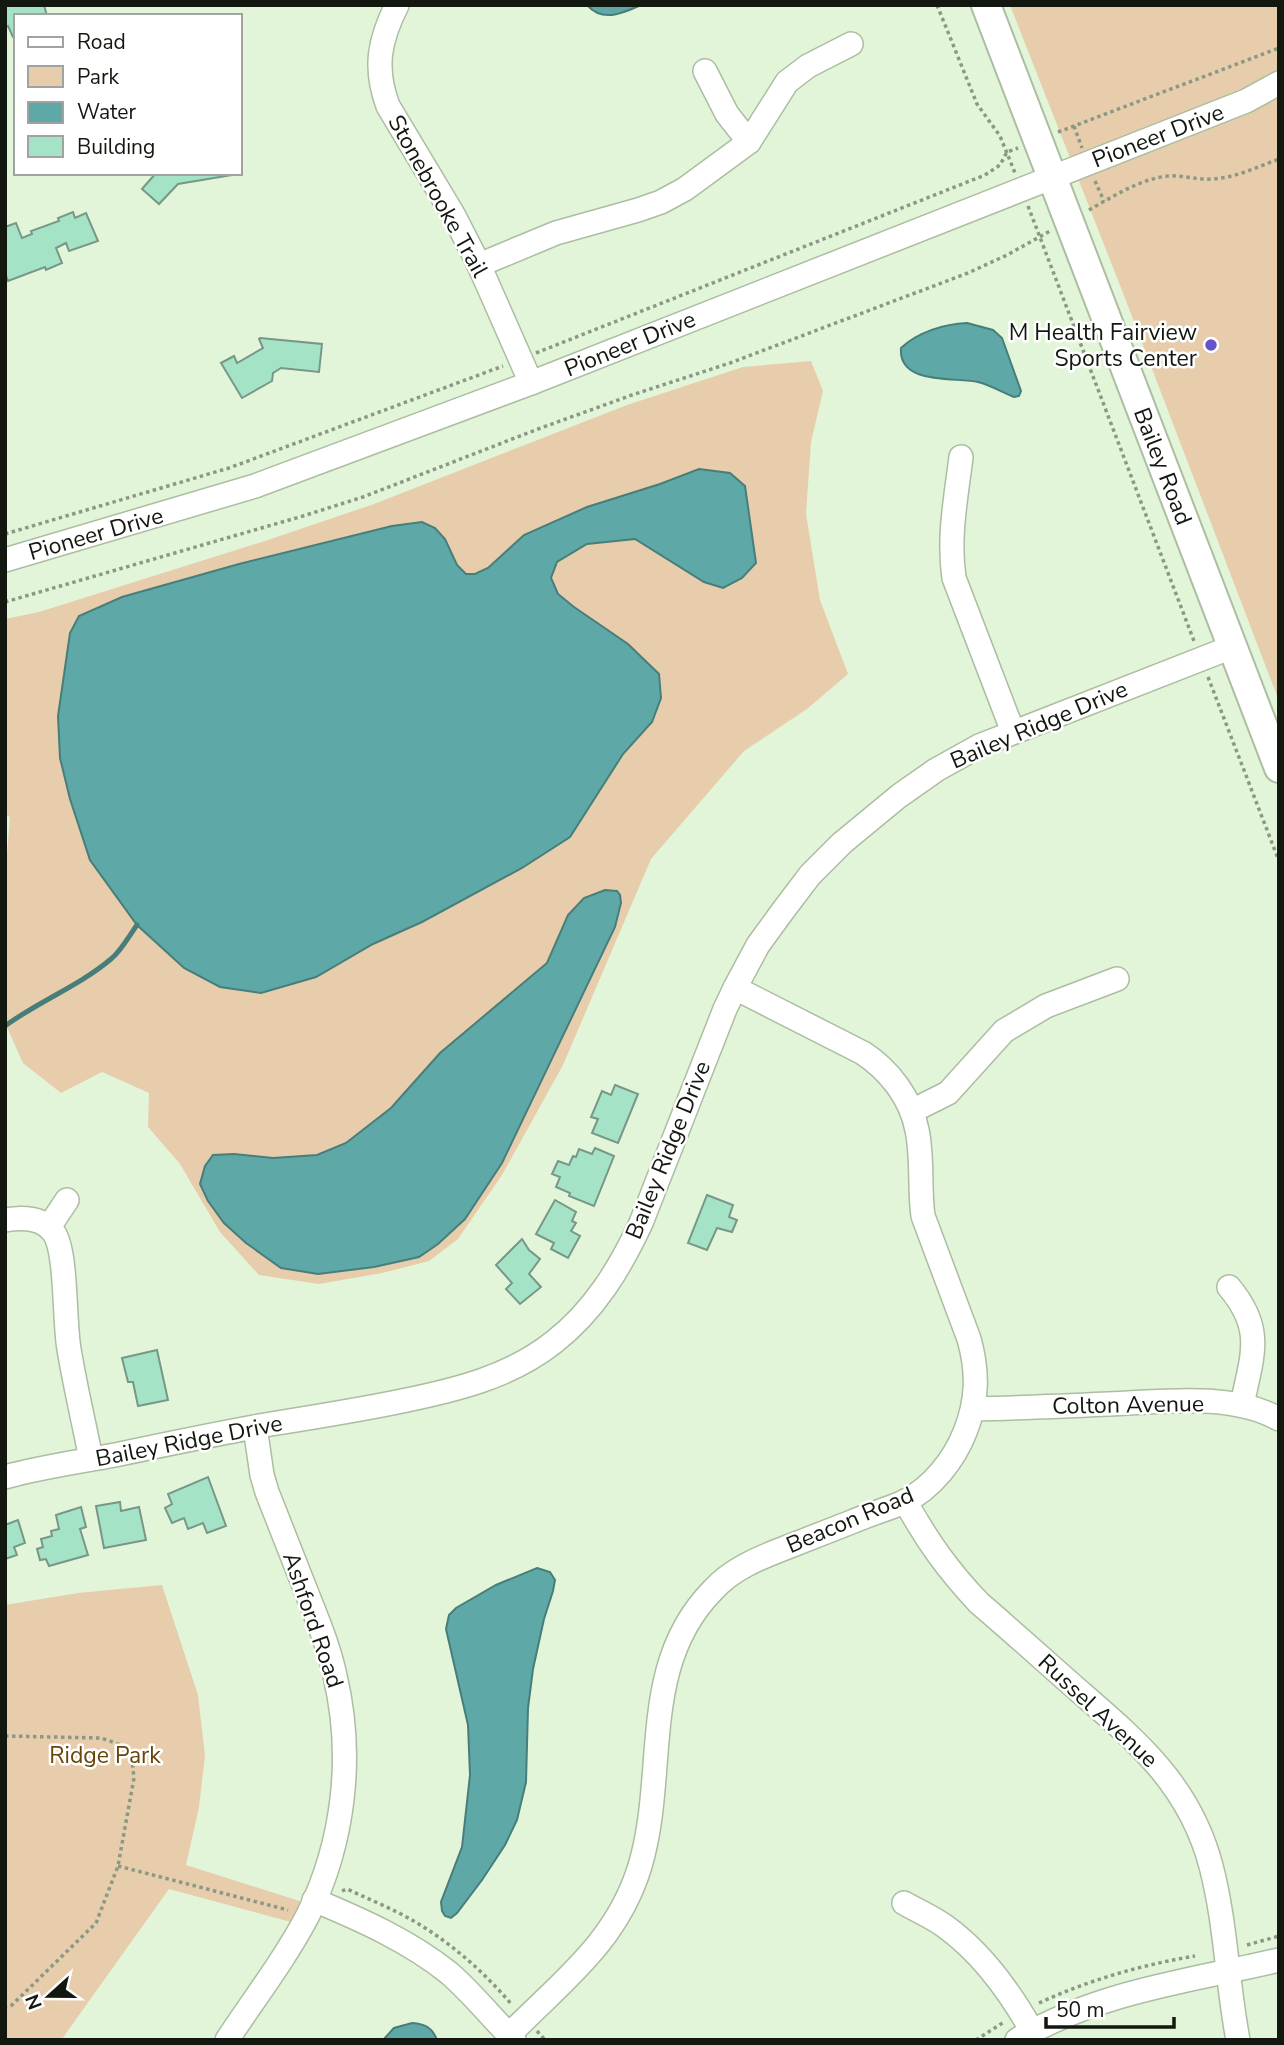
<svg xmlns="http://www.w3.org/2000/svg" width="1284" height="2045" font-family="'Nunito Sans',sans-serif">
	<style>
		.green { fill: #e7cdac }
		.water { fill: #5ea9a8; stroke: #477e7a; stroke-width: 2 }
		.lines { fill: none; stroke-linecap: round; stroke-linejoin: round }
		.stream { stroke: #477e7a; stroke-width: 5 }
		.building { fill: #a5e3c6; stroke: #779788; stroke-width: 2 }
		.minor-casing { stroke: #acbda2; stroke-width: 26 }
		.major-casing { stroke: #acbda2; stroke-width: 32 }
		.path { stroke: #8b9984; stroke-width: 3.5; stroke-dasharray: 3.5 3.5; stroke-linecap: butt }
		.minor { stroke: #fff; stroke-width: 23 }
		.major { stroke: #fff; stroke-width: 28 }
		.poi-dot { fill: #6553cd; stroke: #fff; stroke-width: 2.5 }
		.labels { text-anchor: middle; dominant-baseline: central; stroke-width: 5; stroke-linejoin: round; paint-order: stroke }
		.street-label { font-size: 23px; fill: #12180f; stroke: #fff }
		.poi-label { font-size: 23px; fill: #12180f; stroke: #fff; text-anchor: end }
		.park-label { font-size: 23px; fill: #68450a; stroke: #fff }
	</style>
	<rect width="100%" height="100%" fill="#e2f5d8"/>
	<g class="green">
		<polygon points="1010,5 1279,5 1279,701 1123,293"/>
		<polygon points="811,361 823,391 811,442 806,514 820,600 848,674 807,709 744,751 651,859 563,1065 502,1175 458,1239 429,1261 382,1273 319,1284 259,1275 220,1232 180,1164 148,1127 149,1093 102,1072 61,1093 23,1063 5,1023 5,879 10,817 5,814 5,619 39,612 268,540 374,504 627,405 743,367"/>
		<polygon points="162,1585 198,1695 205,1756 199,1807 186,1865 312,1905 302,1925 169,1889 62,2039 5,2040 5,1605 78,1593"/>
	</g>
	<g class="water">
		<path d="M587,5H641C623,13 603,23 587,5Z"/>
		<path d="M967,323L993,330L1002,338L1021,391L1019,396L1014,397C1002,392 990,385 978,382C954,377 898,385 901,348C918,332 944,324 967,323Z"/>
		<polygon points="699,469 730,473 745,486 756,563 742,578 723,588 704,582 635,539 587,544 557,562 551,578 558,594 574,607 628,644 659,674 661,698 652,722 623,754 570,837 522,868 422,922 373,944 316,977 261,993 220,987 184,968 137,925 90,860 70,799 60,758 58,716 70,633 79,616 122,597 239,564 392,526 422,522 435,528 445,539 457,565 466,574 475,574 488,568 524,535 587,507 660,484"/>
		<polygon points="605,890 617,891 620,895 621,903 615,927 502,1163 465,1219 438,1244 419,1257 374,1267 318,1274 281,1268 246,1243 224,1223 208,1201 200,1184 205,1166 213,1155 234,1154 273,1158 317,1155 346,1143 391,1108 440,1053 547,963 568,915 584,898"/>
		<polygon points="537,1568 550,1572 555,1580 553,1591 544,1619 533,1669 528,1708 526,1782 517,1820 505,1845 482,1880 457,1913 451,1918 445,1916 442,1911 441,1902 462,1847 470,1775 468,1725 446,1629 449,1615 456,1608 496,1585"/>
		<path d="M412,2023C425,2024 432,2027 437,2040H383L394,2028Z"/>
	</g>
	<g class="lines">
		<path class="stream" d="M5,1026C39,1001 79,986 111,959C121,951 129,936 137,925"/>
	</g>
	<g class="building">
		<polygon points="5,5 44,5 47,16 16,16 16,36 13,37 8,26 5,27"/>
		<polygon points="156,173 231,173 232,175 178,184 159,204 142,189"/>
		<polygon points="73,212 75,218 86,213 98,241 69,251 66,243 56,248 62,263 46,270 45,267 8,281 5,273 5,227 16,223 22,238 32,234 31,231 59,221 58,218"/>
		<polygon points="260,338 322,344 319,372 281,368 273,373 272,381 242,398 221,363 234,356 237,363 263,348 259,339"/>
		<polygon points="615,1085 638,1094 618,1143 592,1133 598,1119 591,1117 602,1091 611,1095"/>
		<polygon points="595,1148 614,1156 594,1206 569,1196 570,1193 556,1187 560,1177 552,1174 558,1161 569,1165 573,1156 576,1157 579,1149 592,1154"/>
		<polygon points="707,1195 733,1205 729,1217 737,1220 732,1232 717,1228 707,1250 688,1243"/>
		<polygon points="555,1200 576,1212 572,1221 576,1223 571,1231 580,1236 568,1258 551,1249 554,1243 536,1234"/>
		<polygon points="522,1239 529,1250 540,1259 529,1274 541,1287 520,1304 506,1289 512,1283 496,1265"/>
		<polygon points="157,1350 168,1400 138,1406 133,1382 128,1382 122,1358"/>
		<polygon points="208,1477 226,1526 207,1533 203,1523 188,1529 184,1518 172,1523 165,1508 172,1504 168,1494"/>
		<polygon points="120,1502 121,1511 139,1507 146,1540 104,1548 96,1506"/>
		<polygon points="81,1507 86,1527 80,1529 88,1555 49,1566 46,1559 40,1560 37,1549 43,1547 41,1539 52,1536 51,1531 59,1529 56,1515"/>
		<polygon points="18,1520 25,1543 14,1547 17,1555 5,1559 5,1525"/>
	</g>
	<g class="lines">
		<g class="minor-casing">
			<g id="minor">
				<path d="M397,5C379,41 374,68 388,106L454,216L479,265L531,383"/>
				<polyline points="705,71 727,114 749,142"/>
				<polyline points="479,265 556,233 638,210 661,202 685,189 749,142 787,82 808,66 851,44"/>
				<path d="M961,457C956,498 948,537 954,578L1013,732"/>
				<polyline points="5,560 255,486 531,383 1246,101 1279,83"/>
				<polyline points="912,1111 948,1093 1004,1031 1046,1006 1117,979"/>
				<path d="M5,1220C23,1217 43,1217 54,1233C67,1252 64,1322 69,1349C75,1386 84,1423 91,1459"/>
				<polyline points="49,1227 67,1200"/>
				<path d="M1229,1287C1265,1330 1252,1355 1242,1405"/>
				<path d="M974,1409C1019,1408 1064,1406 1109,1404C1162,1402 1231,1392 1279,1419"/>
				<path d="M5,1477C41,1467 78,1462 115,1455C167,1444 219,1433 271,1424C315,1417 359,1410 402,1401C456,1390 510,1377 554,1342C594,1311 620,1268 641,1223L725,1009L735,988L758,945L782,912L810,875L842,843L899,796L936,770L979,746L1232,647"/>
				<path d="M905,1501C928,1542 947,1569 979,1603C1013,1632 1046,1662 1079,1691C1139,1743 1190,1786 1211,1866C1226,1923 1227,1983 1238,2040"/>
				<path d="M314,1900C362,1920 409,1941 449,1973C472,1993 492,2018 514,2040"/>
				<path d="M904,1903C918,1911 934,1918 946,1927C983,1954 1010,1992 1032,2031"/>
				<path d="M509,2035C562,1981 617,1942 640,1866C668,1772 638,1666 713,1590C732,1569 759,1558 785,1548C808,1539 831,1530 854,1521C870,1514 888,1509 904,1502C932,1488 954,1460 965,1432C978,1400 978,1371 969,1339L923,1216C919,1188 923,1158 917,1130C911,1098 889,1070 863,1053L735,988"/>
				<path d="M227,2040C254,1999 285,1959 308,1915C344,1842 354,1756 335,1676C329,1647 317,1619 306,1591C293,1558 280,1525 267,1492L262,1475L255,1427"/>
				<path d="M1017,2040C1097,1992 1189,1981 1279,1960"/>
			</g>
		</g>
		<g class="major-casing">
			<g id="major">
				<path id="s1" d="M986,5L1279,768"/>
			</g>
		</g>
		<g class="path">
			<polyline points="937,5 977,104 1000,136 1015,173"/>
			<polyline points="1074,126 1082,148"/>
			<polyline points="1058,132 1279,48"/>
			<polyline points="1095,181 1104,201"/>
			<polyline points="1028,206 1194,641"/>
			<path d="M1089,210C1114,196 1140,179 1168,176C1183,175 1197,180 1212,179C1235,178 1257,167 1279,159"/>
			<polyline points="536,353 985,175 1000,165 1007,152 1018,148"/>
			<polyline points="5,534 229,468 503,366"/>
			<polyline points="5,602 303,516 363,497 538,429 632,395 730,363 968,273 1007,255 1052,230"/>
			<polyline points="1208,677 1279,861"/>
			<polyline points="5,1736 101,1738 121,1745 132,1760 134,1778 118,1866 96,1923 12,2005 5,2007"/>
			<polyline points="118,1866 288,1910"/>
			<path d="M342,1891L347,1889C364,1897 381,1904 397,1912C441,1934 481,1968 512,2005"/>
			<polyline points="1247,1945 1279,1936"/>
			<path d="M1039,2003C1089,1980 1141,1965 1195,1956"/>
			<polyline points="537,2031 545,2040"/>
			<polyline points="976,2040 1004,2022"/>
		</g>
		<use href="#minor" class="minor"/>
		<use href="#major" class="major"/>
	</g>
	<circle class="poi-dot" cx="1211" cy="345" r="7"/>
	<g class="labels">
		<g class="street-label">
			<text transform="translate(1158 136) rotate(-21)">Pioneer Drive</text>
			<text transform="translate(438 196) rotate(61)">Stonebrooke Trail</text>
			<text transform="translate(630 344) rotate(-22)">Pioneer Drive</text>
			<text stroke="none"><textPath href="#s1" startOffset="494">Bailey Road</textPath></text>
			<text transform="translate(96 534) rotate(-16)">Pioneer Drive</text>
			<text transform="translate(1039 725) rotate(-23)">Bailey Ridge Drive</text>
			<text transform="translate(668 1150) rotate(-68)">Bailey Ridge Drive</text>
			<text transform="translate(1128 1405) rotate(-1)">Colton Avenue</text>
			<text transform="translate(189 1441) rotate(-11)">Bailey Ridge Drive</text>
			<text transform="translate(850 1520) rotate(-23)">Beacon Road</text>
			<text transform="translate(313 1620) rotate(71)">Ashford Road</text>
			<text transform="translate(1098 1711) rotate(43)">Russel Avenue</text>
		</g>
		<g class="poi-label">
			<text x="1197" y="332">M Health Fairview<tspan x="1197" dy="26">Sports Center</tspan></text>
		</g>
		<g class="park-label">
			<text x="105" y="1755">Ridge Park</text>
		</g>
	</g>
	<rect width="1284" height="2045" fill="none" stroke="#12180f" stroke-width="14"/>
	<rect x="14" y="14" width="228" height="161" fill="#ffffff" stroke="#a0a39f" stroke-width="2"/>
	<rect x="28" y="37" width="35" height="10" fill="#ffffff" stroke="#a0a39f" stroke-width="2"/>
	<text x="77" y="49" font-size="21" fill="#12180f">Road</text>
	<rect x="28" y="66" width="35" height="21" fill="#e7cdac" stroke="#a0a39f" stroke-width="2"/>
	<text x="77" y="84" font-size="21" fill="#12180f">Park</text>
	<rect x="28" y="102" width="35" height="21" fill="#5ea9a8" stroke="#a0a39f" stroke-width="2"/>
	<text x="77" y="119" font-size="21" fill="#12180f">Water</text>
	<rect x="28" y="136" width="35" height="21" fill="#a5e3c6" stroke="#a0a39f" stroke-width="2"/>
	<text x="77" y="154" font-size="21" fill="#12180f">Building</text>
	<g transform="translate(49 1996) rotate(249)" stroke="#ffffff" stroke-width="5" paint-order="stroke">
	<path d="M0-5L12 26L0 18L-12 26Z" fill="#12180f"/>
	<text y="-10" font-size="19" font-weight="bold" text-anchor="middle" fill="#12180f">N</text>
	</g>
	<path d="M1046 2017v10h128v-10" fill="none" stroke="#12180f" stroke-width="3.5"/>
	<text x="1056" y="2017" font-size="21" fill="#12180f" stroke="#ffffff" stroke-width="5" paint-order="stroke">50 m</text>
</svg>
